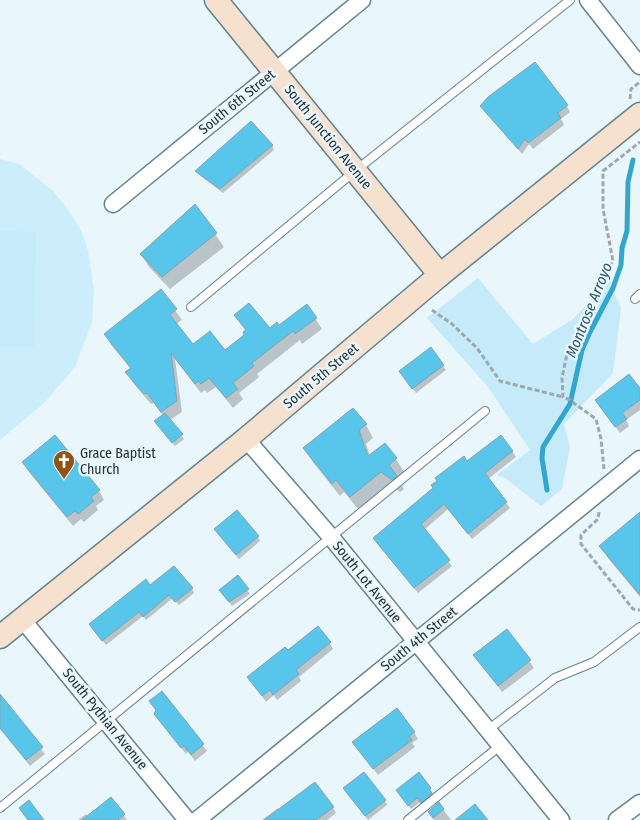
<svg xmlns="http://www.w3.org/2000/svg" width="640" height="820" font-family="'Fira Sans Condensed',sans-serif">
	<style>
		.built { fill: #ccedfb }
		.green { fill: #c5ebfa }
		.shadow { fill: #0003 }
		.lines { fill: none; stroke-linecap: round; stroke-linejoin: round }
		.stream { stroke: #33a6cb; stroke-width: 5 }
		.building { fill: #58c5eb; stroke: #84a3af }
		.lane-casing { stroke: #64828e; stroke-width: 10 }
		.street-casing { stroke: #64828e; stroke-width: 19 }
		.secondary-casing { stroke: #64828e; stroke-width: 25 }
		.path { stroke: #9ca9ae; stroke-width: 3; stroke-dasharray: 5 2.5; stroke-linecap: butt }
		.lane { stroke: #fff; stroke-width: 8 }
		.street { stroke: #fff; stroke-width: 16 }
		.secondary { stroke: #f6e0ce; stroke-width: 22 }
		.labels { text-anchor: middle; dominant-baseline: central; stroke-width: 5; stroke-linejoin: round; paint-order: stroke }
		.street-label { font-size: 14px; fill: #1f2c31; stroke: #e9f6fb }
		.poi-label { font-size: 14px; fill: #1f2c31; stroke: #e9f6fb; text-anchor: start }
		.water-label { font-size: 15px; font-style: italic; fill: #2d5a6b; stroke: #e9f6fb }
	</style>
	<rect width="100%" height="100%" fill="#e9f6fb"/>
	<polygon class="built" points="0,159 19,164 52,190 67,208 81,230 88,251 94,291 92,322 75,367 44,403 0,440"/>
	<g class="green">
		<polygon points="0,231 36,232 34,346 0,346"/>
		<polygon points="478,278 533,344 573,319 610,281 621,309 613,373 564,424 570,447 562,489 541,506 505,478 497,475 530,450 488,387 427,318"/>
	</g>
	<g class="shadow">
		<polygon points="482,106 567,106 570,112 561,119 564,125 533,149 529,144 522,154"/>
		<polygon points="272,145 274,150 223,193 199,175 196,171"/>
		<polygon points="195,205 224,247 170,289 149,267 141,254"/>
		<polygon points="161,291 182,320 176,324 192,345 225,352 246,335 246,331 236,315 270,330 279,326 307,306 322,329 302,344 300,340 257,374 259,377 239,393 243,399 233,408 216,387 207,393 205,390 201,393 175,359 182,412 170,420 184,439 175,446 159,426 163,416 154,403 151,404 133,383 127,372 131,369 111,345 106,335"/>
		<polygon points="431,349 446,370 416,393 403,376"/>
		<polygon points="640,390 640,410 626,420 629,426 620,433 600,406"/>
		<polygon points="353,409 366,425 373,438 366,444 370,456 385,445 396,459 404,472 397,477 404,489 400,492 389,484 358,509 344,492 340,496 312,461 305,448"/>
		<polygon points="55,436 99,491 104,500 96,506 98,510 84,522 81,519 73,526 28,471 23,462"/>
		<polygon points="512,451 516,457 488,479 510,508 472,539 448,509 424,530 452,566 418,593 378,544 467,462"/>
		<polygon points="640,514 640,597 608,558 601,546"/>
		<polygon points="218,534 258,537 260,541 239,559"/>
		<polygon points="237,577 250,594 232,606 220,590"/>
		<polygon points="150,586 192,588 194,593 179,605 173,598 146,620 143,616 106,645 93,629"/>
		<polygon points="506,631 534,668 502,692 475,655"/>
		<polygon points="330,643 333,649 299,677 301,681 277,700 274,695 266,702 248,677 288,652"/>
		<polygon points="162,692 207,751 195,761 188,751 186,754 160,720 157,712 151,702"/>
		<polygon points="0,697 45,754 30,766 0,729"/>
		<polygon points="414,732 418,739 412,743 415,747 378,775 358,749"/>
		<polygon points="430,788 434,798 424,806 420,802 411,809 400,795"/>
		<polygon points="347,793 385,801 387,805 368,820"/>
		<polygon points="111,798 127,820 78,820 86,814 88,817"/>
		<polygon points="439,804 451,820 434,820 432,817 429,812"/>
		<polygon points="278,808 280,810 333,808 336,813 327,820 262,820"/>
	</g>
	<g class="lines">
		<polyline class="stream" points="547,490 542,458 543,447 570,404 582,350 590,332 613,288 621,265 622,248 627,231 628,182 633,160"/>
	</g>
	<g class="building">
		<polygon points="535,62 568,105 558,113 561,118 528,143 525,139 518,149 480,106 488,97"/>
		<polygon points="251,121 273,145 220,189 195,171"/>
		<polygon points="195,204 217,233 162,277 140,254"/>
		<polygon points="161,289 177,309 170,315 193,344 210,331 225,350 244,335 243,332 246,330 234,315 249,303 270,328 277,322 279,325 307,304 317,318 295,334 293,331 252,363 254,366 233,383 238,389 226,398 209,378 201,384 198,381 195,384 171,353 177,401 161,412 147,393 144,394 125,372 131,368 104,334"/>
		<polygon points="431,347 444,365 412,389 399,371"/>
		<polygon points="629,374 640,388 640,400 622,413 627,419 615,427 595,400"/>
		<polygon points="353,408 367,424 359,430 368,456 385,443 397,458 389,465 397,476 392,480 381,472 350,497 336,480 332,484 303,448"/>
		<polygon points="165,413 183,434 172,443 154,421"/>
		<polygon points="55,435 100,490 91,497 94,501 78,514 75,511 67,517 22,462"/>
		<polygon points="501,435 513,451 485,473 507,502 468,534 444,504 421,524 450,560 414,588 373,538 433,488 431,485 437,481 435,478 464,456 467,461"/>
		<polygon points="237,510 259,536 236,555 214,529"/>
		<polygon points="640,512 640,595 599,546"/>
		<polygon points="174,566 193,588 175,602 169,595 143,617 139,612 102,641 89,624 146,579 150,585"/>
		<polygon points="238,575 249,589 229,602 219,590"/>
		<polygon points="318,626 331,642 296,670 299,674 273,695 270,690 262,696 247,677 285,647 288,650"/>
		<polygon points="507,629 531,660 498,686 473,655"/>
		<polygon points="162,691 204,744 191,755 184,746 181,748 154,714 156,710 149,701"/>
		<polygon points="0,694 43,747 26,760 0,728"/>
		<polygon points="397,708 415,732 409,736 412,740 373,769 352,742"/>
		<polygon points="364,772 386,800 365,816 343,788"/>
		<polygon points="419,772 431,788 429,789 432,793 421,803 417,798 408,806 396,790"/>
		<polygon points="315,782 334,807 316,820 264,820"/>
		<polygon points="111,797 125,814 118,820 82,820"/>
		<polygon points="29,800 44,820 28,820 19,808"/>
		<polygon points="439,802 444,809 433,818 428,812"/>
		<polygon points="475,804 488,820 455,820"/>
	</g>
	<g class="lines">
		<g class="lane-casing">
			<g id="lane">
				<polyline points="635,299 640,294"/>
				<polyline points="191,307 355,171 570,0"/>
				<polyline points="488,730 555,678 594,662 640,627"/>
				<polyline points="0,808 485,411"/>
				<polyline points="408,820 501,745"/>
			</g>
		</g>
		<g class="street-casing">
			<g id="street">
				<polyline points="588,0 640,66"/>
				<polyline points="113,204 362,0"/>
				<polyline points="246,439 331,537 561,820"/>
				<polyline points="22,619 187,820"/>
				<polyline points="197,820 640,459"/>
				<polyline points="617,820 640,803"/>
			</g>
		</g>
		<g class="secondary-casing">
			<g id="secondary">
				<polyline points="216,0 440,275"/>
				<polyline points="0,637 246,439 440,275 640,114"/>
			</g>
		</g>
		<g class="path">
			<polyline points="630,99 631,89 640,82"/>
			<polyline points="432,310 452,324 477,348 500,381 563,397"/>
			<polyline points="604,469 601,439 596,419 568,399 563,397 562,378 568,349 580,336 585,316 613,261 603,209 603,171 640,142"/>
			<polyline points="599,512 598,519 581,535 581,544 633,609 640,610"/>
		</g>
		<use href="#lane" class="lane"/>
		<use href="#street" class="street"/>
		<use href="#secondary" class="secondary"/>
	</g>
	<defs>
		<g id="church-pin" transform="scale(1.125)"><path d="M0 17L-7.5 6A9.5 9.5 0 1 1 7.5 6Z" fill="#905216" stroke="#e9f6fb"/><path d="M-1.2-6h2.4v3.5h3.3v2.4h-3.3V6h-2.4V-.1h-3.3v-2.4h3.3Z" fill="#fff"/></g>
	</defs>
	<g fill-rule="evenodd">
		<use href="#church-pin" x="64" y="461"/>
	</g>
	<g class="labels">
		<g class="street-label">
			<text transform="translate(237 102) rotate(-39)">South 6th Street</text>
			<text transform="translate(328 137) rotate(51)">South Junction Avenue</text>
			<text transform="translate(321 376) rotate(-40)">South 5th Street</text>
			<text transform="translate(367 582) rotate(51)">South Lot Avenue</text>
			<text transform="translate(419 639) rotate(-39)">South 4th Street</text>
			<text transform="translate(105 719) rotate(51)">South Pythian Avenue</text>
		</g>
		<g class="poi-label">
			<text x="80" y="453">Grace Baptist<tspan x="80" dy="16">Church</tspan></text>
		</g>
		<g class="water-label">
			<text transform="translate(589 310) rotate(-68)">Montrose Arroyo</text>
		</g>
	</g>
</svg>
